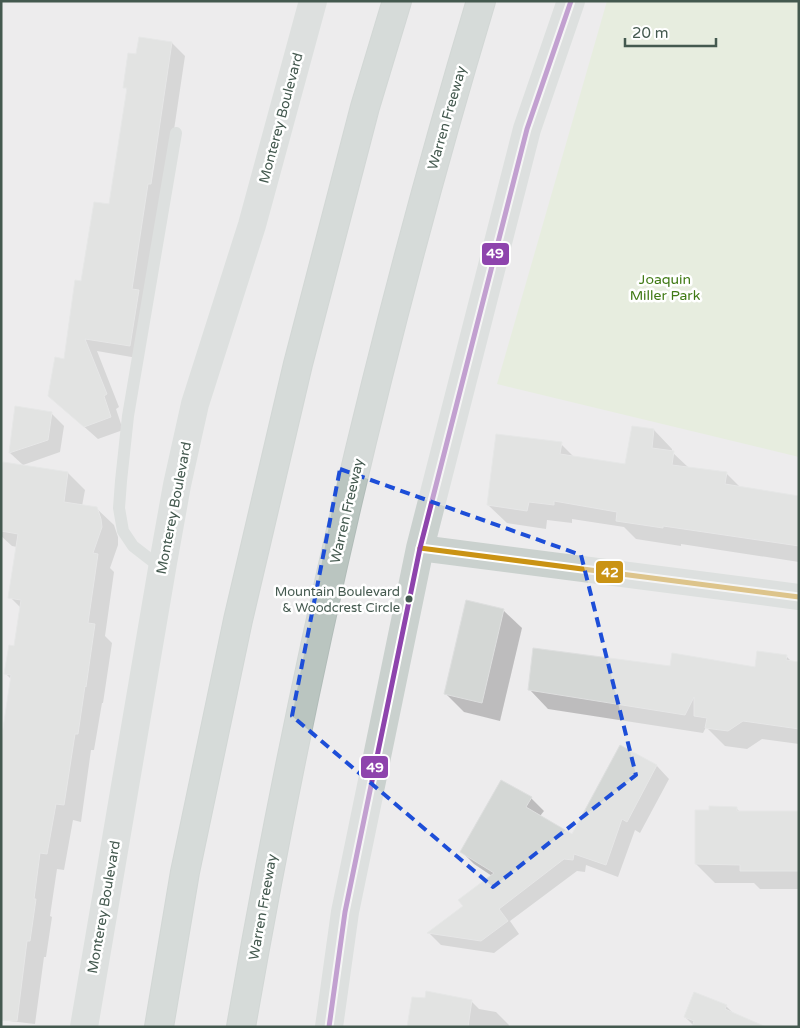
<svg xmlns="http://www.w3.org/2000/svg" width="800" height="1028" font-family="'Varela Round',sans-serif">
	<style>
		.green { fill: #e0edcf }
		.shadow { fill: #0003 }
		.building { fill: #d4d7d5; stroke: #dedfdf }
		.lines { fill: none; stroke-linecap: round; stroke-linejoin: round }
		.motorway-casing { stroke: #b1bcb8; stroke-width: 30 }
		.service { stroke: #cad1ce; stroke-width: 12 }
		.minor { stroke: #cad1ce; stroke-width: 26 }
		.tertiary { stroke: #cad1ce; stroke-width: 28 }
		.motorway { stroke: #bac5c0; stroke-width: 28 }
		.bus-1-casing { stroke: #fff; stroke-width: 9 }
		.bus-2-casing { stroke: #fff; stroke-width: 9 }
		.bus-1 { stroke: #ca9314; stroke-width: 5 }
		.bus-2 { stroke: #8e44ad; stroke-width: 5 }
		.marked { fill: none; stroke: #1d4ed8; stroke-width: 4; stroke-dasharray: 10 6; stroke-linejoin: round }
		.bus-dot { fill: #44594f; stroke: #fff; stroke-width: 2 }
		.labels { text-anchor: middle; dominant-baseline: central; stroke-width: 5; stroke-linejoin: round; paint-order: stroke }
		.bus-label { font-size: 13px; fill: #44594f; stroke: #fff; text-anchor: end }
		.street-label { font-size: 14px; fill: #44594f; stroke: #fff }
		.park-label { font-size: 14px; fill: #407a15; stroke: #fff }
		.line-badge { stroke: #fff; stroke-width: 2 }
		.badge-label { font-size: 14px; text-anchor: middle; font-weight: bold; fill: #fff }
	</style>
	<rect width="100%" height="100%" fill="#edeced"/>
	<polygon class="green" points="607,1 799,1 799,457 497,384"/>
	<g class="shadow">
		<polygon points="140,38 172,43 185,56 164,197 143,359 97,351 119,407 116,409 123,430 98,439 63,408 65,360 82,282 110,206 128,90 125,87 137,55"/>
		<polygon points="51,413 64,426 60,452 23,465 10,453"/>
		<polygon points="654,430 672,449 672,452 689,468 726,473 741,488 799,497 799,562 681,544 681,546 636,539 624,527 572,519 572,523 547,520 546,529 507,523 488,505 561,444 575,458 626,465"/>
		<polygon points="4,463 68,473 85,490 82,506 96,508 114,525 118,537 118,545 110,568 114,572 105,636 112,643 103,703 102,703 94,750 91,750 81,822 73,820 64,870 57,869 50,916 52,917 46,957 44,957 35,1024 1,1020 12,680 6,674 15,647 21,608 10,597 17,547 12,546 1,536 1,483"/>
		<polygon points="503,610 522,628 500,721 464,712 445,693"/>
		<polygon points="786,656 792,662 799,663 799,744 762,739 747,749 725,746 706,727 703,733 548,709 530,690 671,667 756,669"/>
		<polygon points="620,746 657,766 669,779 640,833 635,830 618,877 586,865 585,872 577,871 510,921 519,934 494,953 441,945 429,933 465,906 492,876 474,864 462,852 531,798 544,811 540,816 573,835"/>
		<polygon points="736,808 740,812 799,812 799,889 760,889 754,883 715,883 696,864"/>
		<polygon points="471,1001 479,1009 496,1012 509,1025 508,1027 411,1027"/>
		<polygon points="726,1006 734,1014 694,1026 685,1017"/>
	</g>
	<g class="building">
		<polygon points="139,37 172,42 151,184 148,184 132,289 139,290 130,346 85,339 107,394 104,396 111,417 84,427 48,396 55,357 64,359 75,280 81,281 94,202 109,204 127,88 123,88 128,53 136,54"/>
		<polygon points="15,406 52,412 48,440 9,453"/>
		<polygon points="632,426 654,429 652,448 674,451 672,465 727,472 725,484 799,496 799,546 663,526 663,528 616,521 617,512 554,501 554,505 529,502 527,511 487,505 496,434 562,442 560,454 625,464"/>
		<polygon points="3,462 68,472 64,502 97,507 101,519 102,527 93,553 98,554 88,623 95,624 86,687 85,686 78,734 75,734 64,805 56,804 47,854 40,853 34,899 36,899 30,941 27,941 17,1021 1,1020 1,742 11,675 4,674 9,645 14,646 21,600 8,598 18,534 1,531 1,475"/>
		<polygon points="466,600 504,609 482,703 444,694"/>
		<polygon points="533,648 670,666 672,653 755,667 757,651 787,655 786,660 799,662 799,729 743,721 728,731 705,728 707,718 694,716 694,697 685,715 528,690"/>
		<polygon points="620,745 657,765 627,822 622,819 606,865 574,854 573,860 564,859 499,909 508,921 481,941 427,933 463,906 458,900 494,873 460,852 501,780 532,797 526,807 572,834"/>
		<polygon points="709,806 737,807 737,811 799,811 799,871 740,871 740,865 695,864 695,810 709,810"/>
		<polygon points="426,991 472,1000 468,1027 407,1027 412,997 425,998"/>
		<polygon points="694,992 727,1005 725,1009 766,1027 692,1027 694,1021 684,1017"/>
	</g>
	<g class="lines">
		<g class="motorway-casing">
			<g id="motorway">
				<polyline points="159,1027 185,872 238,620 298,364 365,107 397,1"/>
				<path d="M241,1027C301,681 380,337 481,1"/>
			</g>
		</g>
		<polyline class="service" points="163,563 151,560 133,546 123,531 119,508 121,481 128,416 176,133"/>
		<polyline class="minor" points="420,548 799,597"/>
		<g class="tertiary">
			<polyline points="84,1027 163,563 177,485 195,404 252,225 313,1"/>
			<polyline points="329,1027 345,912 420,548 527,129 571,1"/>
		</g>
		<use href="#motorway" class="motorway"/>
		<g class="bus-1-casing">
			<polyline id="bus-1" points="420,548 799,597"/>
		</g>
		<g class="bus-2-casing">
			<polyline id="bus-2" points="329,1027 345,912 420,548 527,129 571,1"/>
		</g>
		<use href="#bus-1" class="bus-1"/>
		<use href="#bus-2" class="bus-2"/>
	</g>
	<path d="M0 0H800V1028H0ZM340,469L581,555L636,775L493,887L292,716Z" fill="#edeced" fill-opacity=".55" fill-rule="evenodd"/>
	<path class="marked" d="M340,469L581,555L636,775L493,887L292,716Z"/>
	<circle class="bus-dot" cx="409" cy="599" r="4.5"/>
	<g class="labels">
		<g class="bus-label">
			<text x="400" y="592">Mountain Boulevard<tspan x="400" dy="16">&amp; Woodcrest Circle</tspan></text>
		</g>
		<g class="street-label">
			<text transform="translate(281 118) rotate(-75)">Monterey Boulevard</text>
			<text transform="translate(447 118) rotate(-74)">Warren Freeway</text>
			<text transform="translate(174 508) rotate(-79)">Monterey Boulevard</text>
			<text transform="translate(347 511) rotate(-77)">Warren Freeway</text>
			<text transform="translate(104 907) rotate(-80)">Monterey Boulevard</text>
			<text transform="translate(263 907) rotate(-80)">Warren Freeway</text>
		</g>
		<g class="park-label">
			<text x="665" y="279">Joaquin<tspan x="665" dy="16">Miller Park</tspan></text>
		</g>
	</g>
	<g class="line-badge">
		<rect x="481" y="242" width="29" height="24" rx="5" fill="#8e44ad"/>
		<rect x="595" y="560" width="29" height="24" rx="5" fill="#ca9314"/>
		<rect x="360" y="755" width="29" height="24" rx="5" fill="#8e44ad"/>
	</g>
	<g class="badge-label">
		<text x="495" y="258">49</text>
		<text x="610" y="577">42</text>
		<text x="375" y="772">49</text>
	</g>
	<rect width="800" height="1028" fill="none" stroke="#44594f" stroke-width="5"/>
	<path d="M625 38v8h91v-8" fill="none" stroke="#44594f" stroke-width="2.5"/>
	<text x="632" y="38" font-size="15" fill="#44594f" stroke="#ffffff" stroke-width="4" paint-order="stroke">20 m</text>
</svg>
